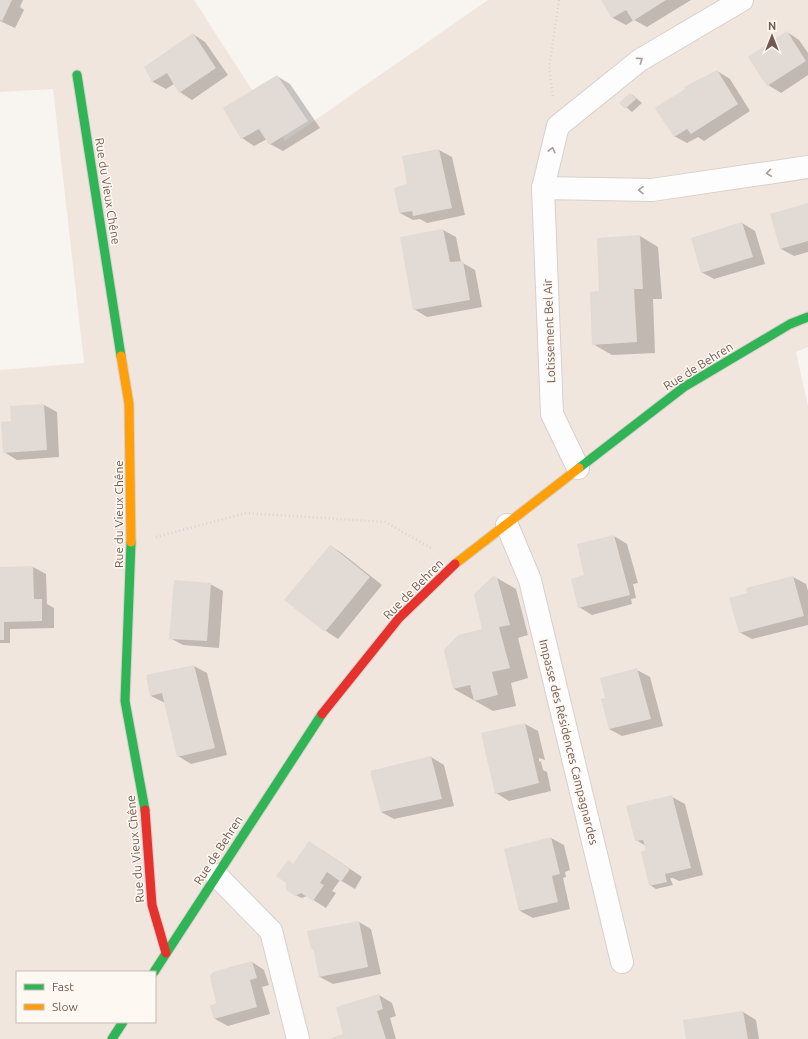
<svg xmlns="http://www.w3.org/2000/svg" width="808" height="1039" font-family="Ubuntu,sans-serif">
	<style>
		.residential { fill: #f0e6de; fill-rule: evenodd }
		.shadow { fill: #0003 }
		.building { fill: #e1dad5 }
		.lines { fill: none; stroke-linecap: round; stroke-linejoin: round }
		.street-casing { stroke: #d7d0cc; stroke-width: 24 }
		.fast-casing { stroke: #d7d0cc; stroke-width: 11 }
		.slow-casing { stroke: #d7d0cc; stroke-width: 11 }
		.jam-casing { stroke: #d7d0cc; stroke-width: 11 }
		.path { stroke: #dad3d0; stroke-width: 2.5; stroke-dasharray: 1 3; stroke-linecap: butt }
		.street { stroke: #fefdfd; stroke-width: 22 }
		.fast { stroke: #30b455; stroke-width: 9 }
		.slow { stroke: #ff9f0a; stroke-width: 9 }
		.jam { stroke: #e5322d; stroke-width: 9 }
		.oneway { stroke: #ab9b96 }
		.labels { text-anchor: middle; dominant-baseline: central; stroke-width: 3; stroke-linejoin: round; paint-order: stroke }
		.street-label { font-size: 12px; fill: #745a51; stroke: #fef8f3 }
	</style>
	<rect width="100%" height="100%" fill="#f8f4f0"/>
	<path class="residential" d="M0,0H194L285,141L488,0H808V347L796,352L808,406V1039H0V370L84,363L53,89L0,92ZM17,972H155V1022H17Z"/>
	<g class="shadow">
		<polygon points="0,0 23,0 20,7 24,10 15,28 0,21"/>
		<polygon points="602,0 691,0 647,27 634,20 626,25 613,18"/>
		<polygon points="787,32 799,40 808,53 808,75 781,93 768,85"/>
		<polygon points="193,34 205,42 228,75 192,100 180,92 174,84 166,89 153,82 145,67"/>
		<polygon points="717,71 730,79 750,111 704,141 698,137 687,143 674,136"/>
		<polygon points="277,76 290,84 320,128 283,151 270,144 267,139 254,146 242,138"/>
		<polygon points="631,94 642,103 632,112 621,103"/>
		<polygon points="439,150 452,157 465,215 427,223 420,219 413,220 400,213"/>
		<polygon points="808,204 808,252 794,256 781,249"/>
		<polygon points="742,223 755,231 765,264 714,279 701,272"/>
		<polygon points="443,230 456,237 461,262 475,270 482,307 427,317 414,309"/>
		<polygon points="640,236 658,247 662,299 653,299 655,353 612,355 593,344 600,292"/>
		<polygon points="44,405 57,412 59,457 17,460 4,452 12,421"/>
		<polygon points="614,536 627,544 638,583 633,584 636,598 631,599 632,604 592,615 579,607 585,576"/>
		<polygon points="331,546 343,554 382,585 338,639 326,631 286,600"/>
		<polygon points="33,567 46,574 47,604 54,608 54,628 10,629 10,643 0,643 0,568"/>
		<polygon points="793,577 806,584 808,591 808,625 752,639 739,632 748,594"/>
		<polygon points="497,578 516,589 528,635 518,638 528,678 511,683 516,706 493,711 454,689 484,630"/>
		<polygon points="210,584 223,591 219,648 183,645 170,638"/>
		<polygon points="194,666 207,673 227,755 191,764 178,756 165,703 151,696 147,676"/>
		<polygon points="637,670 650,677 663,726 622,736 609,729"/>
		<polygon points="525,724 538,731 545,760 539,758 539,761 541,762 543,770 547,772 551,791 509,801 496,793"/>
		<polygon points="431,757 444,765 454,806 394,819 381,812"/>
		<polygon points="672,797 685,804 703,875 679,881 673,878 670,878 673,885 656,889 650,885 646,846 636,840"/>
		<polygon points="551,838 564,845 570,870 565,872 566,877 563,878 570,909 533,918 520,911 506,849"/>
		<polygon points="322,850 362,877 355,889 340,880 332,891 336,893 326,908 307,896 302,898 295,895 294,865"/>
		<polygon points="359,922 371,929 381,974 333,984 320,977 315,950 312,948"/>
		<polygon points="252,962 264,970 269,985 262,987 270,1014 228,1026 215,1019 211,1006 218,1004 211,980 212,975"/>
		<polygon points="379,995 392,1003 396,1016 390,1018 396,1039 330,1039 344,1035"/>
		<polygon points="743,1012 756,1020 759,1039 687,1039 684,1021"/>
	</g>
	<g class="building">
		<polygon points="0,0 12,0 2,21 0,20"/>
		<polygon points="601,0 666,0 633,21 626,10 612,18"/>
		<polygon points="787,31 806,61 767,86 748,57"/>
		<polygon points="193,33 216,68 179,93 167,73 152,82 144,67"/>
		<polygon points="717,70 738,104 691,134 687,129 674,137 655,108 685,89 684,87"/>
		<polygon points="277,75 308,121 269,145 259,129 241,139 223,108"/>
		<polygon points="630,93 636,99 625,109 619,103"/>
		<polygon points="439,149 452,208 413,216 412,211 399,213 394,188 407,184 402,156"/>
		<polygon points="808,203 808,241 780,249 770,214"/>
		<polygon points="742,222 753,257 701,273 691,238"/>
		<polygon points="443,229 450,262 463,261 470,300 413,310 400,237"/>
		<polygon points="640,235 643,289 634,289 637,342 592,345 590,292 599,291 597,238"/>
		<polygon points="44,404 47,450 3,453 1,422 11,421 10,406"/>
		<polygon points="614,535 630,595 578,608 571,579 584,575 577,544"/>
		<polygon points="330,545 370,577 325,632 284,600"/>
		<polygon points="33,566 34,599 42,599 42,621 4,622 4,640 0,640 0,567"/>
		<polygon points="493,576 497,577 510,625 499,627 510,668 492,672 498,695 474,701 470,685 453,689 444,650 458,635 482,629 474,594"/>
		<polygon points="793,576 804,616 739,633 729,598 747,593 746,588"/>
		<polygon points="174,580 211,583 207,641 169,639"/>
		<polygon points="194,665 215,748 177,757 162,693 150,696 146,675"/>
		<polygon points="637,668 651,719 609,729 601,699 605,698 600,678"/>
		<polygon points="525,723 539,783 495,794 481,733"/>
		<polygon points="431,756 442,799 381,812 370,771"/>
		<polygon points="672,795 691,868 665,874 667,882 649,886 641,852 646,850 643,840 635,841 626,806"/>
		<polygon points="551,837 560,874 552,876 558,902 519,911 504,849"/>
		<polygon points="309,841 350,869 341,882 327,872 320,883 324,885 313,901 301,893 295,896 286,890 286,883 276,876 288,860 293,864"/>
		<polygon points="359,921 368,967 319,977 313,948 311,949 307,931"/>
		<polygon points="252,961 257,978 250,980 257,1007 214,1019 210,1006 216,1003 210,976 213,972"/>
		<polygon points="379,994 383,1009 377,1011 386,1039 328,1039 343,1034 336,1007"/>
		<polygon points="743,1011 748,1039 686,1039 683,1020"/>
	</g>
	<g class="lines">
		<g class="street-casing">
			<g id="street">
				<polyline points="543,188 652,190 808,167"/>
				<polyline points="578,468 552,414 543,188 558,126 640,60 742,0"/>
				<polyline points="507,525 530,580 622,962"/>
				<polyline points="216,875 271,931 298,1039"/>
			</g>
		</g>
		<g class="fast-casing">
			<g id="fast">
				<polyline points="77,75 121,356"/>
				<polyline points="579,468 684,387 790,324 808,317"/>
				<polyline points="131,542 125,701 145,810"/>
				<polyline points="154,972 322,714"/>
				<polyline points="112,1039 123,1022"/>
			</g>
		</g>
		<g class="slow-casing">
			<g id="slow">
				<polyline points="121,356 129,404 131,542"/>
				<polyline points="455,564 579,468"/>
			</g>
		</g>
		<g class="jam-casing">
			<g id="jam">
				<polyline points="322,714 399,618 455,564"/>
				<polyline points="145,810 152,905 166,953"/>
			</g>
		</g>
		<g class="path">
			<polyline points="553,96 549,69 559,0"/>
			<polyline points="156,537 246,513 385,522 433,549"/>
		</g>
		<use href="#street" class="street"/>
		<use href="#fast" class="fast"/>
		<use href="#slow" class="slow"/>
		<use href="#jam" class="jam"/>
	</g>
	<defs><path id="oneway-chevron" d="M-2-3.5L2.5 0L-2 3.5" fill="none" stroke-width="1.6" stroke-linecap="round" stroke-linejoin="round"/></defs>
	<g class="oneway">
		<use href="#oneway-chevron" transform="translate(640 60) rotate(-34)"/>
		<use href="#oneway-chevron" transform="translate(552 150) rotate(-76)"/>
		<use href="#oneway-chevron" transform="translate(769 173) rotate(172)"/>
		<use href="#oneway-chevron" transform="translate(641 190) rotate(-179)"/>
	</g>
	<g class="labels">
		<g class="street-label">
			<text transform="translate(108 191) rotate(81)">Rue du Vieux Chêne</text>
			<text transform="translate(549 331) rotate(-92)">Lotissement Bel Air</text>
			<text transform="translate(698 366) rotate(-32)">Rue de Behren</text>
			<text transform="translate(118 514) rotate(-90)">Rue du Vieux Chêne</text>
			<text transform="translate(413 589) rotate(-45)">Rue de Behren</text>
			<text transform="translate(569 742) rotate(76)">Impasse des Résidences Campagnardes</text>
			<text transform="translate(135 849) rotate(-95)">Rue du Vieux Chêne</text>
			<text transform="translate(218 850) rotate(-57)">Rue de Behren</text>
		</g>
	</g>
	<rect x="16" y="971" width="140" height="52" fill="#fef8f3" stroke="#c7b9b2"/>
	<rect x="24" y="984" width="20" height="6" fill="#30b455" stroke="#c7b9b2"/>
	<text x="52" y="991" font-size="12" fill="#745a51">Fast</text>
	<rect x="24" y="1004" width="20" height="6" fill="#ff9f0a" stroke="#c7b9b2"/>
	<text x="52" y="1011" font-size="12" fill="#745a51">Slow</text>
	<g transform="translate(772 36)" stroke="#fef8f3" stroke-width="3" paint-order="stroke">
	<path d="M0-3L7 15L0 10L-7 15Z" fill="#745a51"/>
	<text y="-6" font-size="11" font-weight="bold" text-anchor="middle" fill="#745a51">N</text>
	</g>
</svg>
